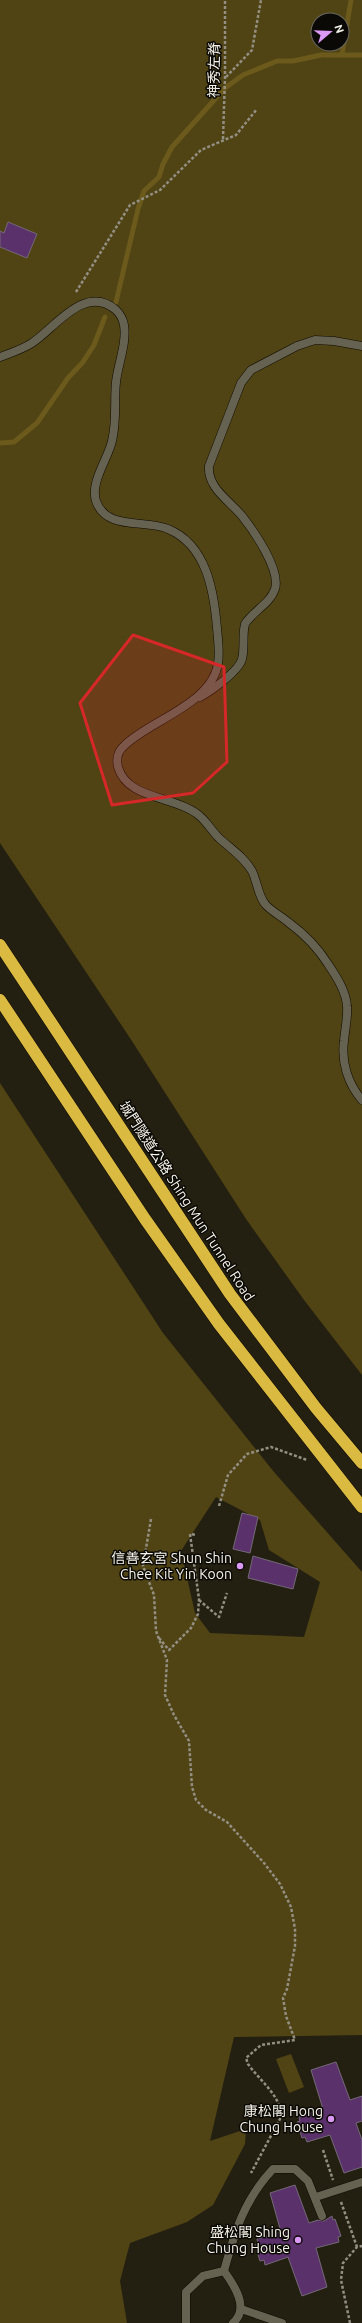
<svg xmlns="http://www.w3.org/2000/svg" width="362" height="2323" font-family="Ubuntu,'Noto Sans TC',sans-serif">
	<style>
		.green { fill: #504314; fill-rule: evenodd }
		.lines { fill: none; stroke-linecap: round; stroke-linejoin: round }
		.stream { stroke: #6b5a1b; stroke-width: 5 }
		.building { fill: #5a316a; stroke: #736977 }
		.lane-casing { stroke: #0d0901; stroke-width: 9 }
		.highway-casing { stroke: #0d0901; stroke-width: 13 }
		.path { stroke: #939083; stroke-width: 2.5; stroke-dasharray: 3 2; stroke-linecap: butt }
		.lane { stroke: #666251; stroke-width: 8 }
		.highway { stroke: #dbba41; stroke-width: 12 }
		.marked { fill: #d62828; fill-opacity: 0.2; stroke: #d62828; stroke-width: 3; stroke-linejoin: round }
		.poi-dot { fill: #db99f5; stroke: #0b0905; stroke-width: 1.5 }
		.labels { text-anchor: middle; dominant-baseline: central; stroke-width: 3; stroke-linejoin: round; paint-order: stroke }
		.street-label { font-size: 14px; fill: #f6f4ea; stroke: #0b0905 }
		.poi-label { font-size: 14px; fill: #f6f4ea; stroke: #0b0905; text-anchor: end }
	</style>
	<rect width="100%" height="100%" fill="#242011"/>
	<g class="green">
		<path d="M0,0H362V1375L304,1300L246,1219L130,1038L0,843ZM318,20H342V44H318Z"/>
		<path d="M0,1083L163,1333L274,1472L362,1572V2035L234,2037L210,2141L246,2129L245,2144L213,2205L187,2222L130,2243L120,2281L127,2323H0ZM216,1497L260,1520L269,1550L320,1582L304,1637L210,1633L195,1613L181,1551Z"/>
		<polygon points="291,2054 304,2087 289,2093 276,2059"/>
	</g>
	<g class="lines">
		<g class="stream">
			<polyline points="342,54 351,0"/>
			<polyline points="116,302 138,209 144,191 159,177 163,164 172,147 225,88 243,75 277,61 293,61 321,55 362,55"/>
			<polyline points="0,443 14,442 37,423 68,378 83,362 94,345 105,317"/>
		</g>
	</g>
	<g class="building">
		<polygon points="8,222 37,234 27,258 0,247 0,231 4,233"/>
		<polygon points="242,1513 258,1517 250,1553 233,1549"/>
		<polygon points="253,1556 298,1569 293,1589 248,1578"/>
		<polygon points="336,2062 350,2100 362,2096 362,2121 356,2123 362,2140 362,2167 344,2173 330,2135 307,2142 305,2137 302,2138 297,2122 300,2121 299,2117 323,2109 311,2070"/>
		<polygon points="295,2185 309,2223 318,2220 324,2221 332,2216 333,2220 335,2219 341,2236 338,2237 339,2242 316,2248 327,2287 302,2296 288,2257 265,2265 264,2260 260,2261 255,2245 258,2244 257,2239 281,2232 270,2193"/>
	</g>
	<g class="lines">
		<g class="lane-casing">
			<g id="lane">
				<path d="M0,357C11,353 23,349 32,343C55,328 85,283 116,310C120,314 123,319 124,325C127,343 118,364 116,382C114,401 117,422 112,441C108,459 90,482 96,501C106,531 146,519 168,529C207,545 214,592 217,628C218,640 220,652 218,663C213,704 148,721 124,746C118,751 116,759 118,767C127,799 173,796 196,813C206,820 211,830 219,838C231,849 244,857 252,871C257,881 258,895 265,904C271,911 281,916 288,922C303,933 318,948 328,964C336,976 346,991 347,1006C348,1017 345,1029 344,1041C341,1062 348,1084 362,1100"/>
				<path d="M200,697C211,691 239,671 242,659C245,648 242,635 245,624C253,611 270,604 275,589C281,570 254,531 242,516C230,501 207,488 209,466L241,383L251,370L297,346L315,340L334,341L362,346"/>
				<polyline points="316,2197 362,2182"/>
				<path d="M224,2271C235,2231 244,2200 273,2169H295L308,2181L322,2216"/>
				<path d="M224,2271C234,2285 250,2308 233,2323"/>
				<polyline points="241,2309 282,2323"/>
				<polyline points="186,2323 186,2292 203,2276 224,2271"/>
			</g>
		</g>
		<g class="highway-casing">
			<g id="highway">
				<polyline points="0,945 230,1294 316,1408 362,1463"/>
				<polyline points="0,1000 145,1219 219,1324 362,1507"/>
			</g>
		</g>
		<g class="path">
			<polyline points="226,77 252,50 261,0"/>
			<polyline points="223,139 225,77 225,0"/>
			<polyline points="76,292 130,205 160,190 201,150 236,135 257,109"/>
			<polyline points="219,1506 228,1475 247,1454 271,1447 307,1460"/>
			<path d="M151,1519L143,1566L154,1595L156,1631L167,1660L165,1695L174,1715L189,1741L192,1787L196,1800L206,1810L227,1822L264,1863L280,1884L291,1907L295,1929V1946L287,1989L283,1998L286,2016L295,2040L261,2045L246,2058L248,2064C259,2080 285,2099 280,2119L251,2173"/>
			<polyline points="199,1600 219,1617 227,1593"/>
			<polyline points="159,1638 169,1650 191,1628 198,1614 199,1599 190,1534 196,1535"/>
			<polyline points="323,2150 333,2180"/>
			<polyline points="341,2202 357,2247"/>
			<polyline points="350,2323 341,2280 343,2263 357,2247 362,2246"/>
		</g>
		<use href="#lane" class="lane"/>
		<use href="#highway" class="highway"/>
	</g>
	<path class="marked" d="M133,635L224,667L227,762L193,793L112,805L80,703Z"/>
	<g class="poi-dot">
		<circle cx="240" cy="1566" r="4"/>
		<circle cx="331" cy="2119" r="4"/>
		<circle cx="298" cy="2240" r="4"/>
	</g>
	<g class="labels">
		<g class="street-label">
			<text transform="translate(214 70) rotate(-89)">神秀左脊</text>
			<text transform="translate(187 1201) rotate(57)">城門隧道公路 Shing Mun Tunnel Road</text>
		</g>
		<g class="poi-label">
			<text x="232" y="1558">信善玄宮 Shun Shin<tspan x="232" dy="16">Chee Kit Yin Koon</tspan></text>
			<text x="323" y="2111">康松閣 Hong<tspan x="323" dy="16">Chung House</tspan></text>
			<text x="290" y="2232">盛松閣 Shing<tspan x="290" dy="16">Chung House</tspan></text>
		</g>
	</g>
	<g transform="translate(330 32) rotate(71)"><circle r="19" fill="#0b0905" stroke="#696761"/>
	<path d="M0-3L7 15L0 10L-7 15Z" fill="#db99f5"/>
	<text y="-6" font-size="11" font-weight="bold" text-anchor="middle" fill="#f6f4ea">N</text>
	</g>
</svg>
